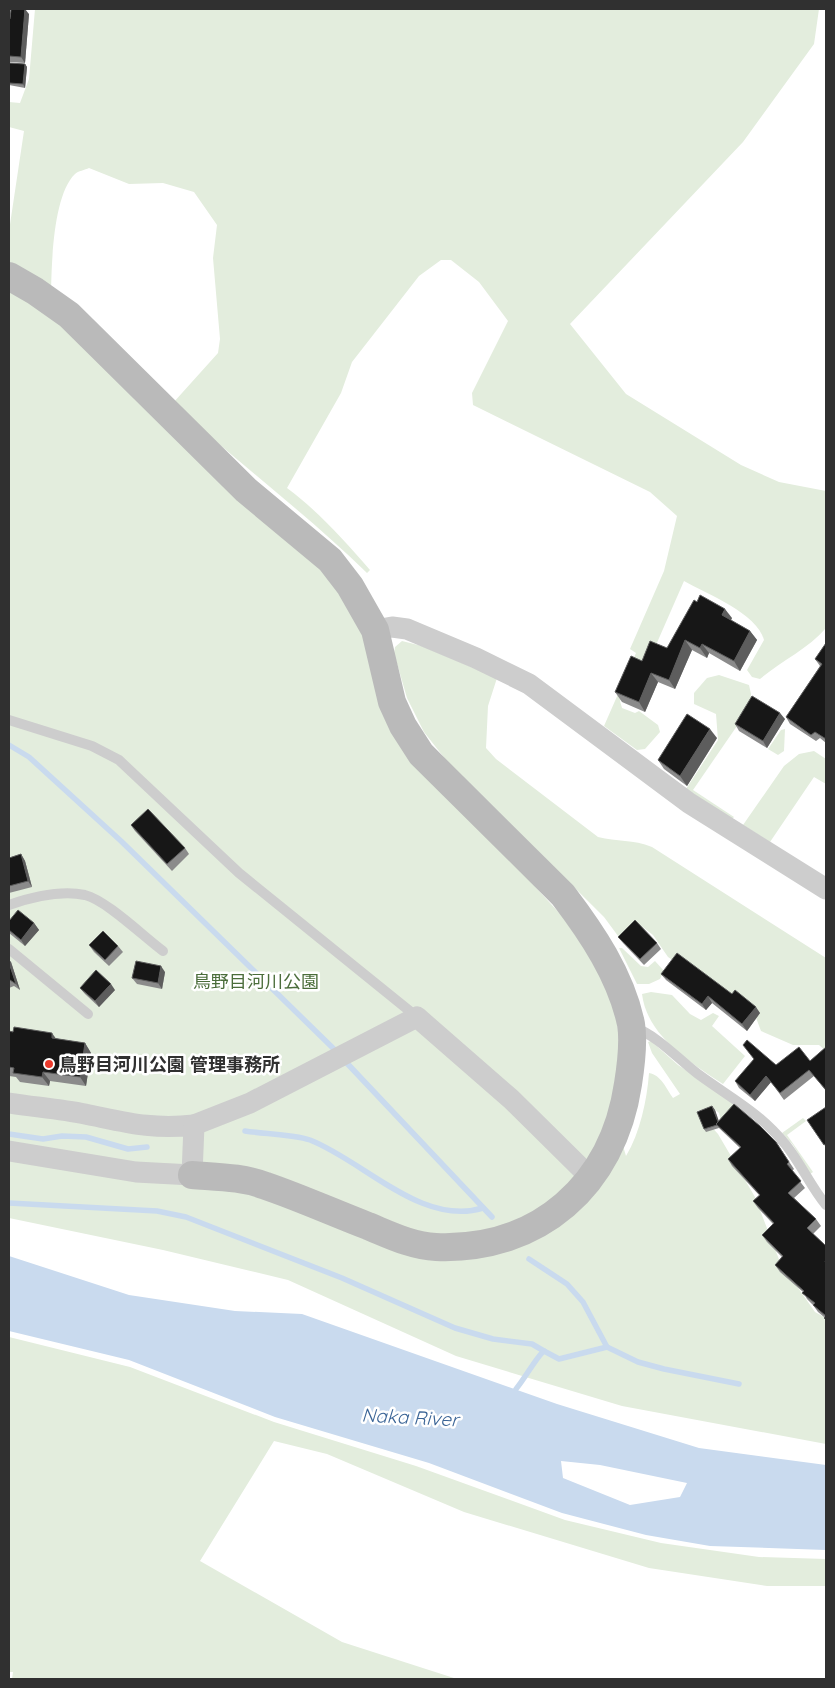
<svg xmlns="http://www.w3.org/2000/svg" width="835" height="1688" font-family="Quicksand,'Noto Sans JP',sans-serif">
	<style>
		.green { fill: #e3eddd }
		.water { fill: #c9daee; fill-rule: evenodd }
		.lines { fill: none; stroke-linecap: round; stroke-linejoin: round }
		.stream { stroke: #c9daee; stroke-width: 5.5 }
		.lane { stroke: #cdcdcd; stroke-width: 10 }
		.street { stroke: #cdcdcd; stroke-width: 21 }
		.secondary { stroke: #bababa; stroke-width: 28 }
		.wall { fill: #8b8b8b }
		.shaded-wall { fill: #5d5d5d }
		.building { fill: #171717; stroke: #5d5d5d }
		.poi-dot { fill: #ec3a2c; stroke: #fff; stroke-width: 2 }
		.labels { text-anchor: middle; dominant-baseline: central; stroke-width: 5; stroke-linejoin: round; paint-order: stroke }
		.park-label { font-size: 18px; fill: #4b6d3b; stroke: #fff }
		.poi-label { font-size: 18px; font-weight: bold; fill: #303030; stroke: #fff; text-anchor: start }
		.water-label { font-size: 19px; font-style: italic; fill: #3a6496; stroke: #fff }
	</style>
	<rect width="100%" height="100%" fill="#fff"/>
	<g class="green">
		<path d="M35,9H819L814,44L743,142L570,324L626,394L741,465L779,482L826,491V628C808,649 781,661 760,679L752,677L747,670L764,640C757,613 707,594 684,581L649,661L637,664L620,701L622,708L635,713L639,711L658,725L660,732L645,749L637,750L604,726L636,653L630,649L664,571L677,516L650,492L473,405L472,393L508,321L479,282L451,260H441L419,276L352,362L341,393L287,488C319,512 344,540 370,570L367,573C306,513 236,462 173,403L218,353L220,339L213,258L217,225L194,192L163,183L129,184L89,168C85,170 78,171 75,174C51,197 51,278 51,310L320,563L360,613L383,706L529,880L562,916L596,965L616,1009L620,1054L611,1105L626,1156C640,1133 647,1100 649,1073C661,1075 666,1088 673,1098L680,1094L652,1053L648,1042L651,1041L678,1065L739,1105L722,1125L719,1113L712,1107L697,1111L718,1134L755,1197L780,1262L815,1312L826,1318V1444L622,1406L456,1356L288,1280L163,1250L9,1218V231L24,131L9,127V102L20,103L29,79Z"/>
		<path d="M402,641L422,646L497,678L488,706L486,748L496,759L598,837C617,842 633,839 652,847L826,958V1051L819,1045H793L761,1031L755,1015L668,957L653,935L640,925L621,940L604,917L446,760L424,732L407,698L394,653L395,647Z"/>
		<polygon points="719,675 749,685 751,694 750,707 693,790 734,817 732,819 686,789 718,740 716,714 694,704 694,693 707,678"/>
		<polygon points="785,729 784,751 778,755 768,749 781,730"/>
		<polygon points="814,751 826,759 826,784 814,777 770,842 743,825 784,766 799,754"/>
		<polygon points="619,948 622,948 641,966 648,967 655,961 664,971 660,979 649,984 637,984"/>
		<path d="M651,992L672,995L690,1014L701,1020L713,1013L719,1016L712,1026L745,1056L723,1084C691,1063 647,1036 642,994Z"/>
		<polygon points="803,1118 806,1121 787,1135 813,1172 810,1174 793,1145 782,1133"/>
		<polygon points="9,1337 130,1367 274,1422 416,1466 565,1520 661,1543 759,1557 826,1559 826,1586 767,1586 649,1568 464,1512 327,1454 274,1441 200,1561 342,1642 457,1679 12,1679 13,1672 9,1672"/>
	</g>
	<path class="water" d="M9,1256L129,1295L235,1311L302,1314L557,1404L699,1448L826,1465V1550L710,1546L646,1535L562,1513L429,1463L275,1417L129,1360L9,1331ZM561,1461L600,1465L687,1483L680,1497L630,1505L563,1478Z"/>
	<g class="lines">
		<g class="stream">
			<polyline points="9,745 29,757 121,841 337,1052"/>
			<polyline points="343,1059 492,1217"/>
			<path d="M245,1131C264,1134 292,1134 310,1140C364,1161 422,1227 483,1208"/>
			<polyline points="9,1134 43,1139 62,1136 86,1137 128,1149 147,1147"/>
			<polyline points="9,1203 157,1211 186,1217 342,1278 455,1328 493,1339 532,1344 544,1351"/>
			<polyline points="529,1259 567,1284 583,1302 607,1347"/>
			<path d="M516,1389C524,1380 537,1356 544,1351L559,1359L607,1347L638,1362L664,1369L739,1384"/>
		</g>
		<g class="lane">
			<polyline points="9,720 92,746 119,760 239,873 417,1017"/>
			<path d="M9,905C32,897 60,890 85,895C106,900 144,937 163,951"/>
			<polyline points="9,949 88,1014"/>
			<path d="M634,1027C659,1037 677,1058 698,1074C732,1099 758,1111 786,1145C801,1164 811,1187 826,1205"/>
		</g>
		<g class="street">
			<polyline points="375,630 392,627 407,629 476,658 529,684 689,803 826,889"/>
			<path d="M9,1103C34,1107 60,1109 85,1114C125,1122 152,1130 194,1125L192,1175L136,1172L9,1151"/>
			<polyline points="194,1125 250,1103 417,1017 511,1099 591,1178"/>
		</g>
		<path class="secondary" d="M9,276L35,291L69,315L246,490L330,560L350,586L375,630L392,702L403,726L421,754L563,895C592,933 621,976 631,1024C634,1042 631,1065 628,1084C613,1185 539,1251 436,1247C412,1246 390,1235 368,1226C334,1213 301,1198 266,1186C243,1177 217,1177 192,1175"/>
	</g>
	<g class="wall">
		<polygon points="29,14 25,63 9,62 9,18"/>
		<polygon points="9,63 25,64 27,67 25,88 9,85"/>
		<polygon points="732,618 731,620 750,631 757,640 740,671 709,653 707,658 692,650 675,689 658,682 645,712 622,702 615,692 642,661 667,648"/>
		<polygon points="826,643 826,743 820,738 816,741 790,724 786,717 820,666 815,659"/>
		<polygon points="785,719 767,748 739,731 735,724"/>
		<polygon points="717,738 687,786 664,769 658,760"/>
		<polygon points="131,825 185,848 189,854 172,871 135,831"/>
		<polygon points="21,854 25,861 32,887 9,893 9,858"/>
		<polygon points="9,921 34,923 39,930 25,946 9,933"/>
		<polygon points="618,937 657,943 661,949 644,965 623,943"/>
		<polygon points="89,945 118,946 123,952 109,966 94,952"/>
		<polygon points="9,960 11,962 20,990 14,986 9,988"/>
		<polygon points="165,972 162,989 137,984 132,978"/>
		<polygon points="661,974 732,994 760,1013 747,1031 712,1003 706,1010 666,980"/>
		<polygon points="80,988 115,990 99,1007 85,994"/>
		<polygon points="9,1031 85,1043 91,1053 86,1086 50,1081 49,1086 20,1082 16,1077 9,1076"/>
		<polygon points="826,1047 826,1091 814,1076 784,1100 771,1082 755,1101 739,1088 735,1081 776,1065 810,1061"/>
		<polygon points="712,1106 715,1110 718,1121 776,1142 794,1169 792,1171 805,1188 794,1198 816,1219 821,1226 813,1234 826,1246 826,1321 824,1317 818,1312 813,1305 807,1299 803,1292 780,1272 775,1265 782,1257 767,1242 762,1235 773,1224 758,1208 753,1201 759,1195 732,1166 728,1159 740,1148 719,1128 706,1132 704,1129"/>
	</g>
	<g class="shaded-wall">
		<polygon points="25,9 29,14 25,63 21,57"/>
		<polygon points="25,64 27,67 25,88 23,84"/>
		<polygon points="725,609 732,618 729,624 722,615"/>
		<polygon points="750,631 757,640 740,671 734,661"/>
		<polygon points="685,640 692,650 675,689 669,680"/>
		<polygon points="702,644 709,653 707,658 700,648"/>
		<polygon points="651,673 658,682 645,712 639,702"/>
		<polygon points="780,713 785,719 767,748 763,741"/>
		<polygon points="710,729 717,738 687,786 680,776"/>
		<polygon points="21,854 25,861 32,887 28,881"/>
		<polygon points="34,923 39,930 25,946 21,940"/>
		<polygon points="9,960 11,962 20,990 16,984 9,963"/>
		<polygon points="161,966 165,972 162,989 158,983"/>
		<polygon points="111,984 115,990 99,1007 95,1001"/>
		<polygon points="708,996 712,1003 706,1010 702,1004"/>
		<polygon points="756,1007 760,1013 747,1031 742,1024"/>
		<polygon points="52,1033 59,1043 52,1038"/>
		<polygon points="85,1043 91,1053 86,1086 80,1077"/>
		<polygon points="43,1072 50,1081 49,1086 42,1077"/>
		<polygon points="766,1076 771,1082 755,1101 750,1095"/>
		<polygon points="712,1106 715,1110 721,1127 718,1124"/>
	</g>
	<g class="building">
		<polygon points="11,9 25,9 21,57 9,56 9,18 10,19"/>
		<polygon points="9,63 25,64 23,84 9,83"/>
		<polygon points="700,595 725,609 722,615 750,631 734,661 702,644 700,648 685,640 669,680 651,673 639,702 615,692 631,656 642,661 650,641 667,648 694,600 697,602"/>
		<polygon points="826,643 826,739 815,732 811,735 786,717 822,664 815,659"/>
		<polygon points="752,696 780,713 763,741 735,724"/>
		<polygon points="687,714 710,729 680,776 658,760"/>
		<polygon points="148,809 185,848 167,864 131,825"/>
		<polygon points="21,854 28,881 9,886 9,858"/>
		<polygon points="18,910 34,923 21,940 9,930 9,921"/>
		<polygon points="635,920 657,943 640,959 618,937"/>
		<polygon points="103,931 118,946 105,960 89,945"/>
		<polygon points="677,953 732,994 735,990 756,1007 742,1024 708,996 702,1004 661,974"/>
		<polygon points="136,961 161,966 158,983 132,978"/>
		<polygon points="9,963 16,984 10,980 9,981"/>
		<polygon points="96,970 111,984 95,1001 80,988"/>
		<polygon points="14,1027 52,1033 52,1038 85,1043 80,1077 43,1072 42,1077 13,1073 14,1068 9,1067 9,1031 13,1032"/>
		<polygon points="747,1040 776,1065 799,1047 810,1061 826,1047 826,1090 809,1070 780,1093 766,1076 750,1095 735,1081 754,1059 743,1045"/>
		<polygon points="734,1104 760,1126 776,1142 789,1162 787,1164 801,1181 788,1193 816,1219 807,1228 826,1246 826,1260 825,1261 826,1263 826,1320 824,1318 826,1316 813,1305 815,1303 802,1293 804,1291 775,1265 783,1256 762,1235 774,1223 753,1201 760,1195 728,1159 741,1147 716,1124"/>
		<polygon points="712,1106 718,1122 716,1124 717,1125 704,1129 697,1112"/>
		<polygon points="826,1107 826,1144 824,1145 807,1120"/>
	</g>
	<circle class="poi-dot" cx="49" cy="1064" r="5"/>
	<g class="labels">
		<g class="park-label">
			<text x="256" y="981">鳥野目河川公園</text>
		</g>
		<g class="poi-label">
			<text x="59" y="1064">鳥野目河川公園 管理事務所</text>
		</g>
		<g class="water-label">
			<text transform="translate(410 1417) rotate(3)">Naka River</text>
		</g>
	</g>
	<rect width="835" height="1688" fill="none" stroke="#303030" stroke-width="20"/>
</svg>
